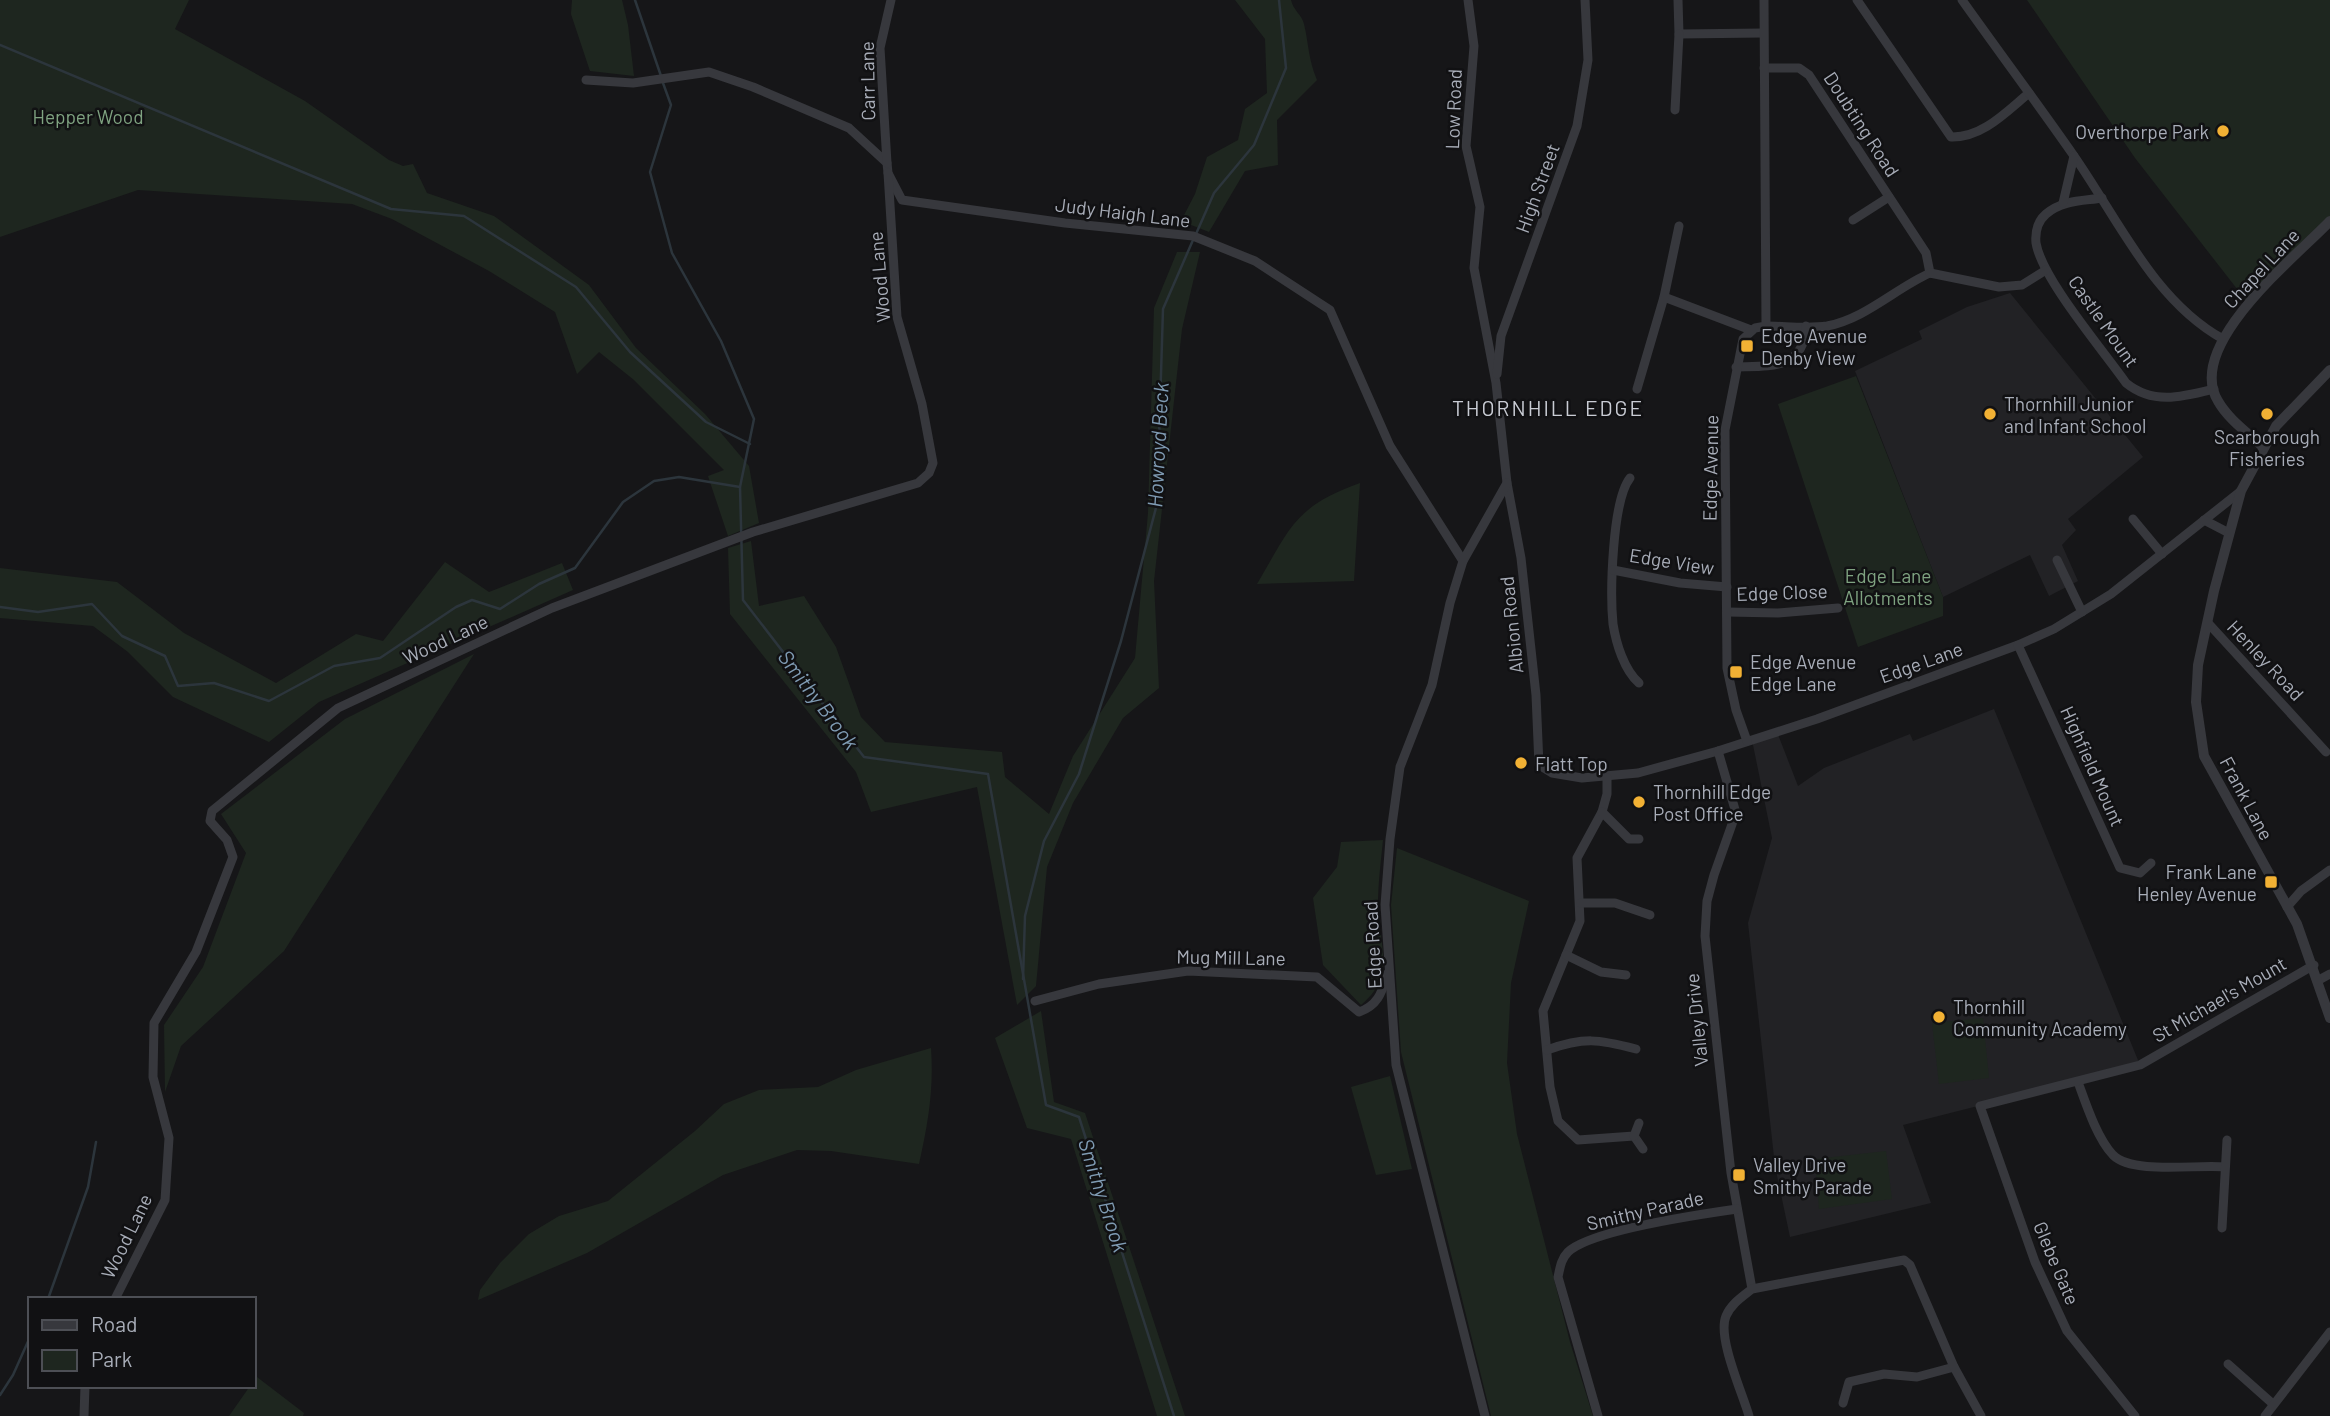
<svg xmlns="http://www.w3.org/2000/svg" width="2330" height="1416" font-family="Barlow,sans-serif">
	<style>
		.built { fill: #222225 }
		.green { fill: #1e261f }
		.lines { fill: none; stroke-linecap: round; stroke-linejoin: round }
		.stream { stroke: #2c353c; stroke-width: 2.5 }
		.minor { stroke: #37383d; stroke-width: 9 }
		.tertiary { stroke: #37383d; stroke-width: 10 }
		.poi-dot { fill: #f2b134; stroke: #111113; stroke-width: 2.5 }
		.labels { text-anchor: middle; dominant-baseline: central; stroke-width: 5; stroke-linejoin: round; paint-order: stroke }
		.street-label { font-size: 19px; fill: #a8adb8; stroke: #111113 }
		.park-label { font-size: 19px; fill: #7fa381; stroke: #111113 }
		.poi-label { font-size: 19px; fill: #a8adb8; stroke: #111113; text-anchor: start }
		.neighbourhood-label { font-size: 21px; letter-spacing: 2px; fill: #c9ccd4; stroke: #111113 }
		.water-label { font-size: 21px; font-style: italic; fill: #7f9bb3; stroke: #111113 }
	</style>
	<rect width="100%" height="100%" fill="#161618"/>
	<g class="built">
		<polygon points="2010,293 2143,457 2068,519 2076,530 2062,545 2078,581 2049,596 2030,555 1943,597 1855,371 1922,339 1919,331 1967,307"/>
		<polygon points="1994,709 2140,1065 1903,1125 1931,1203 1790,1237 1775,1166 1748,923 1772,838 1752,740 1777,732 1798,786 1824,768 1910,734 1913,741"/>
	</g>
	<g class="green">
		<polygon points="0,0 189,0 175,29 305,101 389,160 403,166 413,164 427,193 494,216 589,285 636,348 705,414 749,466 759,523 728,536 708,476 724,470 634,380 599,352 577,374 555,312 489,271 392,219 352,204 138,190 0,237"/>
		<polygon points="572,0 622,0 628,25 634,76 590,71 571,14"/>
		<path d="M1235,0H1291C1293,10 1302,15 1304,24C1309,45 1308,59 1317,80L1277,120L1278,165L1245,171L1209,232L1181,221L1195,194L1207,157L1238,140L1245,109L1267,93L1265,39Z"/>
		<polygon points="2027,0 2330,0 2330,221 2248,303 2135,158"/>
		<polygon points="1177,252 1200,252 1182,329 1154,581 1159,688 1123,718 1073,803 1047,867 1036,986 1017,1005 977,787 871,812 856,772 730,614 728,548 751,541 759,606 804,596 836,647 861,717 885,742 1002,752 1005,777 1049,814 1073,756 1135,658 1148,513 1154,308"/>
		<polygon points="1856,376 1943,597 1943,616 1858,647 1778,404"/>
		<path d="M1360,483L1354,581L1257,584C1290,528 1295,506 1360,483Z"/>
		<polygon points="445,562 489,592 562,563 573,590 319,702 269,742 173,697 128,652 93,626 0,618 0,568 117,582 184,633 276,683 356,634 383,641"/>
		<polygon points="474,654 284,951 181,1046 165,1092 164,1025 203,967 246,853 221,814 345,719"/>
		<path d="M1383,840C1381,861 1378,883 1378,905C1378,944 1398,975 1361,1005L1323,965L1313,898L1337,867L1341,842Z"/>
		<polygon points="1397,848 1529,901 1511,983 1507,1063 1517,1134 1570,1342 1593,1416 1491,1416 1401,1052 1391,905"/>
		<polygon points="1041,1011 1054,1102 1085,1113 1185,1416 1157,1416 1071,1139 1027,1128 995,1038"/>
		<polygon points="1983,1018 1989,1078 1939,1084 1932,1023"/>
		<path d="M931,1048C934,1089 928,1124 919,1164L831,1151L797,1150L723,1175L587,1253L478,1300L480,1290L500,1263L529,1234L559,1216L608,1201L695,1131L724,1104L759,1090L818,1087L856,1070Z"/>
		<polygon points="1390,1076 1412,1169 1376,1175 1351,1087"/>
		<polygon points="1886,1151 1892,1199 1819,1209 1815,1159"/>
		<polygon points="257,1377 304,1413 303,1416 229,1416 250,1386 254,1386"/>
	</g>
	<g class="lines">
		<g class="stream">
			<polyline points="635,0 661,76"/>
			<polyline points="0,45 391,209 464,216 576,287 630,352 706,422 750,444"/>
			<polyline points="663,83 671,105 650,172 672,253 721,341 754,419 740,487 743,600 864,757 988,774 1046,1105 1079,1117 1174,1416"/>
			<polyline points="1196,234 1214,193 1254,145 1286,68 1279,0"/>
			<polyline points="0,607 38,612 92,604 122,636 165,656 178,686 214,683 269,701 334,666 380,658 456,607 472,600 500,609 539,584 575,568 623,502 654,481 679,477 740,487"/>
			<polyline points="1023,979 1025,916 1044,841 1079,774 1121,641 1157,504 1163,309 1193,240"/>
			<polyline points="48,1299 88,1187 96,1142"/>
			<polyline points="0,1395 13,1375 30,1337"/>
		</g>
		<g class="minor">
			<polyline points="1468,0 1474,46 1466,146 1480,207 1474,268 1496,383 1507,483 1521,558 1536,695 1539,765 1552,773 1582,778 1638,773 1718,751 1817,719 2018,645 2054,629 2111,594 2241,491"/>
			<polyline points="1678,0 1679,34 1763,33"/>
			<path d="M1857,0L1951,137C1982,138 2006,112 2029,93"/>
			<path d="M1962,0C1999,52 2037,103 2074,156C2118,219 2154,301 2223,339"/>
			<path d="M1764,68H1799L1809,75L1926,253L1930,273C1896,288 1865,319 1827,326C1807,329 1786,326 1766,326"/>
			<polyline points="586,80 633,83 709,72 753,87 849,128 887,163 888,173 902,200 1065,223 1193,236 1255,261 1330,310 1390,446 1463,561"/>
			<polyline points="1675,110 1679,34"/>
			<polyline points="887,163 880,48 891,0"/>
			<path d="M2102,198C2083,201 2062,200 2046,214C2038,221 2035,232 2036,243C2042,279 2103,350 2126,383C2153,405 2182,397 2214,389"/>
			<polyline points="2063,203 2074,156"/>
			<polyline points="1853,220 1889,197"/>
			<polyline points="1930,273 1999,287 2022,285 2046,270"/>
			<polyline points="1664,297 1751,330"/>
			<path d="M1736,367C1770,366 1804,370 1806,326"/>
			<polyline points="1497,374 1501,336 1577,126 1588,60 1585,0"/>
			<polyline points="1637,389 1664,297 1679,226"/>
			<path d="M1630,478C1612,501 1610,593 1613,624C1616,643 1624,670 1639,683"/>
			<polyline points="2133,519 2162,554"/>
			<polyline points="2204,520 2229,533"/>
			<polyline points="2057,560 2082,612"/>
			<polyline points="1613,570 1680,583 1727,587"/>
			<polyline points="1727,612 1778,613 1838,608"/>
			<polyline points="2208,623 2326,752"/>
			<polyline points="2018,645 2120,868 2140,873 2151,863"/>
			<polyline points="1747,741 1736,710 1727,668 1725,430 1743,339 1755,328 1766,326 1764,0"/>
			<polyline points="1718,751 1736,813 1714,875 1707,901 1705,936 1731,1173 1752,1289"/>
			<polyline points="1607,778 1607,794 1602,812 1577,858 1580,921 1543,1011 1550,1087 1558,1121 1578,1140 1634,1136 1643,1149"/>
			<polyline points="1602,812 1629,839 1639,839"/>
			<polyline points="1581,903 1615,903 1650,915"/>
			<polyline points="2287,907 2301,891 2330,870"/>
			<polyline points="1566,955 1601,972 1626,975"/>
			<polyline points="2317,981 2330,974"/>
			<path d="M1035,1001L1099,984L1188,971L1317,977L1359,1012C1379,1005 1382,991 1388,973"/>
			<path d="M1547,1050C1584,1037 1598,1039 1636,1049"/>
			<path d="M2078,1082C2086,1104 2097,1138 2113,1155C2133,1175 2198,1164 2225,1167"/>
			<polyline points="1634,1136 1639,1123"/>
			<polyline points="2222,1228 2227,1140"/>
			<polyline points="115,1299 165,1200 169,1138 153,1077 154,1023 196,952 233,857 227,840 210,821 212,811 338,708 552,608 753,532 918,483 929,473 933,463 922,404 897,317 888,173"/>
			<polyline points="2228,1364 2273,1404"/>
			<polyline points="1843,1403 1849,1382 1884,1374 1917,1377 1954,1367"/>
			<polyline points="84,1416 85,1386"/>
			<polyline points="1485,1416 1396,1065 1385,905 1390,839 1400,767 1432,685 1450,603 1463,561 1507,483"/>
			<path d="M1598,1416L1558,1277C1560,1268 1561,1259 1568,1252C1591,1230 1702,1214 1737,1209"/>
			<path d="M1749,1416C1742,1392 1717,1337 1726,1316C1731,1304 1742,1297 1752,1289L1904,1260L1910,1265L1954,1367L1981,1416"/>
			<polyline points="2135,1416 2067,1331 2035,1262 1980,1106 2140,1065 2314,965"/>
			<polyline points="2265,1416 2330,1332"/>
		</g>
		<g class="tertiary">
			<polyline points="2330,370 2276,426 2241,491 2214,591 2198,665 2196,702 2204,756 2297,924 2330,1018"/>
			<path d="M2263,447C2248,433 2228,419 2218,401C2184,345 2296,257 2330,221"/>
		</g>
	</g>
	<g class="poi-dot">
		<circle cx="2223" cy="131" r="7"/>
		<rect x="1740" y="339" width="14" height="14" rx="3.5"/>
		<circle cx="1990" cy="414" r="7"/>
		<circle cx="2267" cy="414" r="7"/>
		<rect x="1729" y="665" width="14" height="14" rx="3.5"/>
		<circle cx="1521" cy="763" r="7"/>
		<circle cx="1639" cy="802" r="7"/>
		<rect x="2264" y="875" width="14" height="14" rx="3.5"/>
		<circle cx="1939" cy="1017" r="7"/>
		<rect x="1732" y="1168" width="14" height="14" rx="3.5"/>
	</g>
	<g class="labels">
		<g class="street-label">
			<text transform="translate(867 81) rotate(-91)">Carr Lane</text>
			<text transform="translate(1453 109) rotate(-88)">Low Road</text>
			<text transform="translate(1862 124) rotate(57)">Doubting Road</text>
			<text transform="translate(1537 188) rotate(-70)">High Street</text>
			<text transform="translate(1123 212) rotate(7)">Judy Haigh Lane</text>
			<text transform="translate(2261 268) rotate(-47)">Chapel Lane</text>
			<text transform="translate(879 277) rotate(-95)">Wood Lane</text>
			<text transform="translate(2104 321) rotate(55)">Castle Mount</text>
			<text transform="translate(1710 468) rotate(-89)">Edge Avenue</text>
			<text transform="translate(1672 561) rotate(9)">Edge View</text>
			<text transform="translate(1782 592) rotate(-2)">Edge Close</text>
			<text transform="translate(1511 625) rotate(-96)">Albion Road</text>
			<text transform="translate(445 639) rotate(-25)">Wood Lane</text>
			<text transform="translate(2266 660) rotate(47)">Henley Road</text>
			<text transform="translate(1921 662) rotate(-20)">Edge Lane</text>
			<text transform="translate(2093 766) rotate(66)">Highfield Mount</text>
			<text transform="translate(2247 798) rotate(62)">Frank Lane</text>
			<text transform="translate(1372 945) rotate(-93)">Edge Road</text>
			<text transform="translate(1231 957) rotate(1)">Mug Mill Lane</text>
			<text transform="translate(2219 999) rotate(-30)">St Michael's Mount</text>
			<text transform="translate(1696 1020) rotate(-96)">Valley Drive</text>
			<text transform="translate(1645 1210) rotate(-13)">Smithy Parade</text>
			<text transform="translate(126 1236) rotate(-64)">Wood Lane</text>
			<text transform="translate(2057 1263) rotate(67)">Glebe Gate</text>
		</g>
		<g class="park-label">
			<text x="88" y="116">Hepper Wood</text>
			<text x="1888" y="575">Edge Lane<tspan x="1888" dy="22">Allotments</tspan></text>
		</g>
		<g class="poi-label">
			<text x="2209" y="131" text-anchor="end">Overthorpe Park</text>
			<text x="1761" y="335">Edge Avenue<tspan x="1761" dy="22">Denby View</tspan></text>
			<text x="2004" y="403">Thornhill Junior<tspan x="2004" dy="22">and Infant School</tspan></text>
			<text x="2267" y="436" text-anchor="middle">Scarborough<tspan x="2267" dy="22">Fisheries</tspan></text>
			<text x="1750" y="661">Edge Avenue<tspan x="1750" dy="22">Edge Lane</tspan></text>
			<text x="1535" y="763">Flatt Top</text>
			<text x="1653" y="791">Thornhill Edge<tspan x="1653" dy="22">Post Office</tspan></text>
			<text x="2257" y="871" text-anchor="end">Frank Lane<tspan x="2257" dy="22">Henley Avenue</tspan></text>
			<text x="1953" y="1006">Thornhill<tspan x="1953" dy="22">Community Academy</tspan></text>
			<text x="1753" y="1164">Valley Drive<tspan x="1753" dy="22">Smithy Parade</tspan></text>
		</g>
		<g class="neighbourhood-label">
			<text x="1548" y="407">THORNHILL EDGE</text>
		</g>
		<g class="water-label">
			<text transform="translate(1157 445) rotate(-87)">Howroyd Beck</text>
			<text transform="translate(819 699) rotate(53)">Smithy Brook</text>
			<text transform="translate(1104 1195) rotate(72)">Smithy Brook</text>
		</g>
	</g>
	<rect x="28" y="1297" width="228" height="91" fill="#111113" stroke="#4d4f55" stroke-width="2"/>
	<rect x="42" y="1320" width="35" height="10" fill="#37383d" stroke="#4d4f55" stroke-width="2"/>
	<text x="91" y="1332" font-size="21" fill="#a8adb8">Road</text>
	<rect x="42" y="1350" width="35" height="21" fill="#1e261f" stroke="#4d4f55" stroke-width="2"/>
	<text x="91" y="1367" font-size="21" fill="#a8adb8">Park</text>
</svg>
